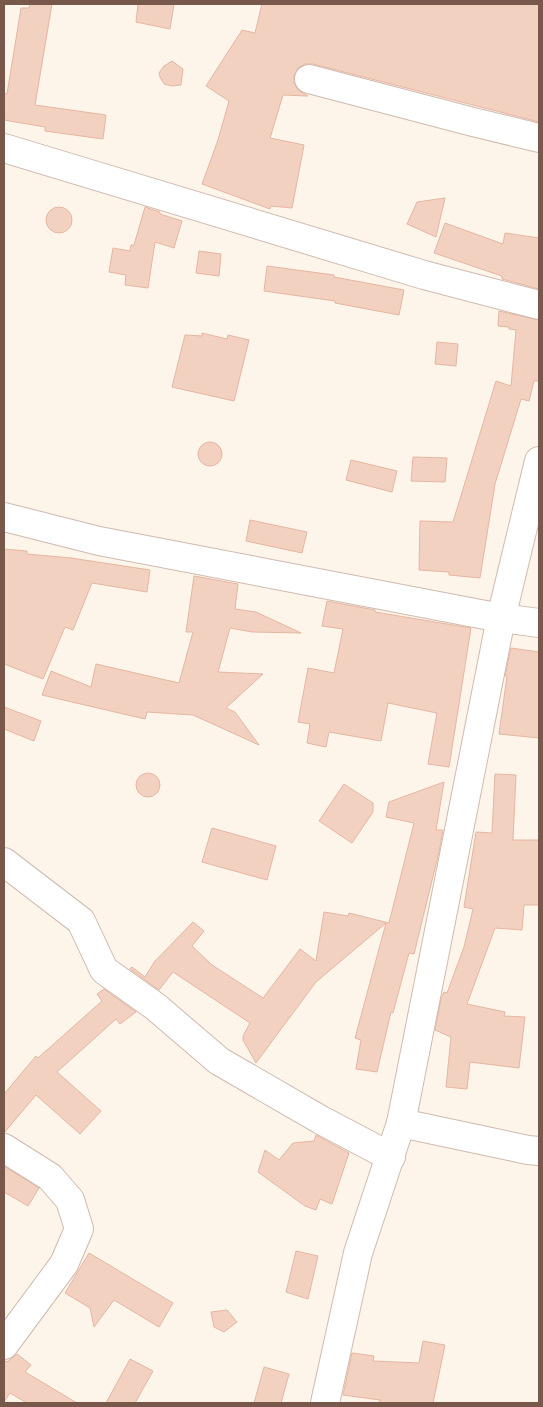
<svg xmlns="http://www.w3.org/2000/svg" width="543" height="1407" font-family="'Titillium Web',sans-serif">
	<style>
		.building { fill: #f3d1c1; stroke: #e6b6a1 }
		.lines { fill: none; stroke-linecap: round; stroke-linejoin: round }
		.minor-casing { stroke: #d0baaf; stroke-width: 30 }
		.minor { stroke: #fff; stroke-width: 28 }
	</style>
	<rect width="100%" height="100%" fill="#fdf4ea"/>
	<g class="building">
		<polygon points="30,4 52,4 35,105 106,115 103,139 45,131 45,127 4,120 4,93 7,94 21,8 29,8"/>
		<polygon points="138,4 174,4 170,29 136,22"/>
		<polygon points="262,4 539,4 539,122 313,64 305,64 298,68 294,76 294,83 298,90 308,96 283,95 270,138 304,145 292,208 271,206 270,209 202,184 218,140 229,101 206,86 242,30 255,33"/>
		<polygon points="172,61 183,69 181,85 172,86 164,84 160,77 159,73 164,66"/>
		<polygon points="445,198 436,237 407,224 417,202"/>
		<circle cx="59" cy="220" r="13"/>
		<polygon points="145,207 160,212 160,214 182,221 174,248 155,242 148,288 125,285 126,275 109,272 113,248 130,251 131,245 134,245"/>
		<polygon points="445,223 503,244 505,233 539,238 539,289 502,279 502,276 434,253"/>
		<polygon points="199,251 221,254 219,276 196,273"/>
		<polygon points="267,266 334,275 334,277 404,290 399,315 335,303 335,301 264,291"/>
		<polygon points="499,311 539,320 539,381 534,381 529,401 521,399 495,484 480,578 449,575 449,572 419,570 420,521 453,522 496,381 511,386 516,330 509,329 509,327 498,326"/>
		<polygon points="202,333 227,339 228,335 249,340 234,401 172,387 185,335 202,336"/>
		<polygon points="437,342 458,344 456,366 435,364"/>
		<circle cx="210" cy="454" r="12"/>
		<polygon points="413,457 447,458 445,482 411,481"/>
		<polygon points="351,460 397,471 392,492 346,480"/>
		<polygon points="250,520 307,532 302,553 246,541"/>
		<polygon points="4,549 27,551 27,554 71,558 150,570 147,592 92,583 73,630 65,627 43,679 4,664"/>
		<polygon points="194,576 238,584 235,609 256,612 301,633 252,632 230,628 218,672 263,674 226,708 235,712 259,745 193,715 147,712 145,719 42,695 51,671 91,687 96,664 179,683 193,632 186,632"/>
		<polygon points="327,601 375,610 375,612 471,628 449,767 428,764 437,713 388,703 381,741 329,732 326,747 307,743 310,724 298,722 308,668 334,673 343,629 322,626"/>
		<polygon points="511,648 539,652 539,738 499,734 507,676 505,676"/>
		<polygon points="4,707 41,721 34,741 4,729"/>
		<circle cx="148" cy="785" r="12"/>
		<polygon points="495,774 516,775 513,840 539,840 539,905 524,905 522,930 495,928 467,1004 505,1012 504,1016 525,1017 519,1068 470,1062 467,1089 446,1087 451,1037 435,1030 441,999 444,992 447,993 464,947 473,909 464,907 476,832 492,833"/>
		<polygon points="444,782 436,830 443,830 439,852 414,954 409,953 393,1013 391,1012 377,1072 356,1069 361,1040 355,1038 386,923 316,982 256,1063 243,1040 243,1036 250,1023 173,972 159,990 130,969 132,967 145,977 155,961 193,922 204,931 192,946 212,965 263,998 300,949 316,961 324,912 348,916 349,913 389,923 414,823 386,817 389,802"/>
		<polygon points="344,784 373,803 373,812 352,843 319,821"/>
		<polygon points="212,828 276,846 267,880 202,862"/>
		<polygon points="104,989 136,1012 120,1024 116,1019 57,1072 101,1111 80,1134 36,1095 4,1133 4,1094 36,1056 38,1058 102,1001 97,994"/>
		<polygon points="316,1135 349,1153 332,1204 320,1199 316,1210 305,1206 258,1172 265,1150 279,1160 293,1143 314,1141"/>
		<polygon points="4,1166 39,1188 28,1206 4,1192"/>
		<polygon points="296,1251 318,1256 308,1299 286,1292"/>
		<polygon points="89,1253 173,1303 159,1327 114,1300 94,1327 90,1308 65,1293"/>
		<polygon points="227,1310 237,1322 224,1332 214,1327 211,1312"/>
		<polygon points="423,1341 445,1345 433,1403 379,1403 380,1400 343,1395 352,1353 374,1356 373,1361 419,1363"/>
		<polygon points="17,1354 31,1365 25,1372 77,1403 27,1403 10,1393 4,1402 4,1360 7,1362"/>
		<polygon points="130,1359 153,1371 135,1403 106,1403"/>
		<polygon points="264,1367 289,1374 281,1403 254,1403"/>
	</g>
	<g class="lines">
		<g class="minor-casing">
			<g id="minor">
				<polyline points="309,79 473,122 539,138"/>
				<polyline points="4,148 424,275 539,305"/>
				<polyline points="4,517 99,541 501,618 539,623"/>
				<polyline points="4,862 81,921 104,970 156,1007 219,1061 321,1120 391,1157"/>
				<polyline points="401,1123 528,1150 539,1151"/>
				<polyline points="4,1148 50,1177 70,1200 79,1229 64,1264 4,1345"/>
				<polyline points="325,1403 358,1253 401,1123 501,618 539,461"/>
			</g>
		</g>
		<use href="#minor" class="minor"/>
	</g>
	<rect width="543" height="1407" fill="none" stroke="#79584c" stroke-width="10"/>
</svg>
